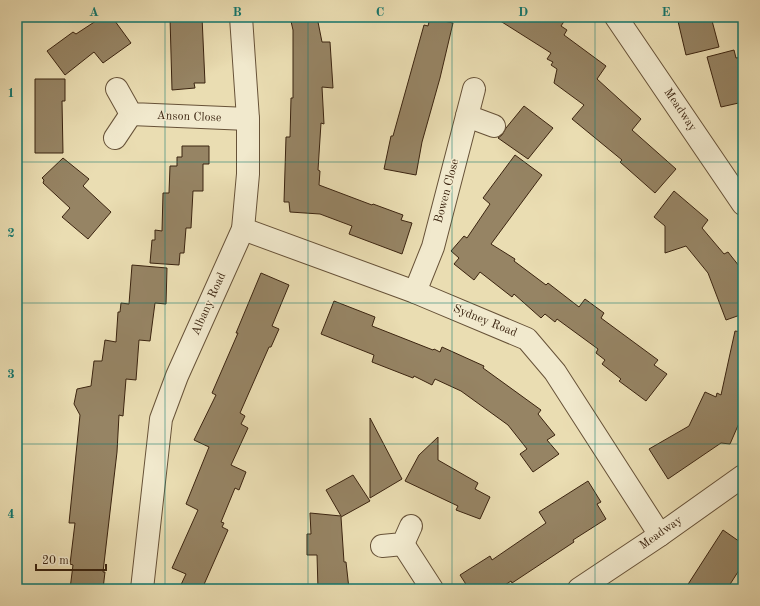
<svg xmlns="http://www.w3.org/2000/svg" width="760" height="606" font-family="'Old Standard TT',serif">
	<style>
		.building { fill: #968464; stroke: #3b2410 }
		.lines { fill: none; stroke-linecap: round; stroke-linejoin: round }
		.minor-casing { stroke: #675238; stroke-width: 24 }
		.minor { stroke: #f1e9cd; stroke-width: 22 }
		.grid { fill: none; stroke: #0f766e; stroke-width: 1; stroke-opacity: 0.55 }
		.labels { text-anchor: middle; dominant-baseline: central; stroke-width: 3; stroke-linejoin: round; paint-order: stroke }
		.street-label { font-size: 12px; fill: #3b2410; stroke: #f1e9cd }
		.neatline { fill: none; stroke: #0f766e; stroke-width: 1.5 }
		.grid-label { font-size: 13px; text-anchor: middle; font-weight: bold; fill: #0f766e }
	</style>
	<rect width="100%" height="100%" fill="#eaddb2"/>
	<filter id="stains"><feTurbulence type="fractalNoise" baseFrequency=".005" numOctaves="4"/><feColorMatrix values="0 0 0 0 .2 0 0 0 0 .09 0 0 0 0 .02 0 0 0 .5 -.17"/></filter>
	<radialGradient id="worn" r=".72"><stop offset=".6" stop-color="#630" stop-opacity="0"/><stop offset="1" stop-color="#630" stop-opacity=".3"/></radialGradient>
	<g class="building">
		<polygon points="102,17 112,17 131,43 103,63 94,52 65,75 47,51 73,32 76,34"/>
		<polygon points="170,17 202,17 205,83 194,83 195,88 172,90"/>
		<polygon points="290,17 317,17 322,42 330,42 333,88 322,87 324,124 321,123 318,170 320,171 319,185 372,205 373,204 403,215 401,220 412,223 402,254 349,234 352,226 320,214 290,212 289,202 284,202 286,137 290,137 291,98 293,98 293,30"/>
		<polygon points="494,17 567,17 561,26 567,30 564,35 606,66 597,79 641,119 632,130 676,169 655,193 620,162 622,160 572,119 584,105 554,83 557,69 551,65 553,62 547,59 551,53"/>
		<polygon points="677,17 711,17 719,47 686,55"/>
		<polygon points="430,18 453,23 440,78 422,142 416,175 384,169 391,136 393,136 424,25 428,26"/>
		<polygon points="734,50 736,58 743,57 743,102 721,107 707,57"/>
		<polygon points="35,79 65,79 65,101 62,101 63,153 35,153"/>
		<polygon points="524,106 553,128 528,159 498,138 502,135 506,128"/>
		<polygon points="182,146 209,146 209,164 203,164 203,191 193,191 191,228 186,228 184,253 180,253 179,265 150,263 152,240 155,240 155,230 162,231 163,193 169,193 170,166 177,166 177,157 182,157"/>
		<polygon points="515,155 542,175 491,244 515,259 514,261 546,285 548,283 579,307 585,299 604,313 601,318 658,360 654,365 667,374 646,401 619,381 621,379 602,364 605,360 596,353 598,349 557,319 555,322 545,314 541,318 514,294 512,297 480,272 474,280 454,264 459,258 451,251 464,236 467,238 490,204 483,198"/>
		<polygon points="63,158 89,179 83,186 111,212 88,239 62,217 70,208 43,183 44,180 42,178"/>
		<polygon points="674,191 708,220 702,228 724,254 728,252 743,271 743,314 726,320 708,273 686,246 665,253 665,226 654,217"/>
		<polygon points="132,265 167,268 166,304 155,303 150,341 139,340 136,380 126,379 123,416 119,415 117,452 103,572 105,572 103,589 70,589 73,565 70,564 75,523 69,523 80,415 74,404 77,389 91,386 94,361 102,361 105,340 116,342 118,312 120,312 121,303 129,304"/>
		<polygon points="261,273 289,285 272,326 279,329 271,347 269,347 240,413 245,416 241,424 248,428 231,465 246,472 239,490 235,488 221,522 224,523 222,527 228,530 202,589 179,589 186,574 172,568 198,510 186,504 209,447 194,440 216,395 212,393 238,333 236,333"/>
		<polygon points="334,301 375,317 372,326 433,350 434,349 440,352 442,347 484,366 483,368 541,410 538,414 555,435 547,440 559,454 533,472 520,454 527,449 508,425 461,391 435,379 432,385 414,376 413,378 372,362 374,355 321,334"/>
		<polygon points="735,331 743,332 743,414 730,444 721,443 668,479 649,449 689,426 705,392 716,397 717,393 721,395"/>
		<polygon points="370,418 402,479 370,498"/>
		<polygon points="438,437 438,460 478,483 475,489 490,497 480,519 456,510 458,506 405,481 419,455"/>
		<polygon points="353,475 370,501 341,517 344,562 346,562 349,589 318,589 317,555 307,555 307,534 311,534 310,513 341,516 326,490"/>
		<polygon points="588,481 601,502 597,504 606,519 573,540 574,542 512,583 511,581 499,589 469,589 460,575 490,556 492,560 546,523 539,512"/>
		<polygon points="723,530 743,544 743,564 727,589 685,589"/>
	</g>
	<g class="lines">
		<g class="minor-casing">
			<g id="minor">
				<polyline points="616,17 743,204"/>
				<polyline points="117,89 131,114 248,119"/>
				<polyline points="467,116 474,89"/>
				<polyline points="115,138 131,114"/>
				<polyline points="243,229 415,292 527,339 555,372 660,535"/>
				<polyline points="415,292 433,247 467,116 494,126"/>
				<polyline points="403,544 432,589"/>
				<polyline points="382,546 403,544 411,526"/>
				<polyline points="142,589 161,419 177,376 243,229 248,174 248,119 241,17"/>
				<polyline points="579,589 660,535 743,476"/>
			</g>
		</g>
		<use href="#minor" class="minor"/>
	</g>
	<path class="grid" d="M165,17V589M308,17V589M452,17V589M595,17V589M17,162H743M17,303H743M17,444H743"/>
	<g class="labels">
		<g class="street-label">
			<text transform="translate(680 110) rotate(56)">Meadway</text>
			<text transform="translate(189 117) rotate(2)">Anson Close</text>
			<text transform="translate(447 191) rotate(-75)">Bowen Close</text>
			<text transform="translate(209 304) rotate(-66)">Albany Road</text>
			<text transform="translate(485 321) rotate(22)">Sydney Road</text>
			<text transform="translate(661 533) rotate(-35)">Meadway</text>
		</g>
	</g>
	<rect width="760" height="606" fill="none" stroke="#eaddb2" stroke-width="44"/>
	<path d="M36 564v6h70v-6" fill="none" stroke="#3b2410" stroke-width="2"/>
	<text x="42" y="564" font-size="12" fill="#3b2410" stroke="#f1e9cd" stroke-width="3" paint-order="stroke">20 m</text>
	<rect x="22" y="22" width="716" height="562" class="neatline"/>
	<g class="grid-label">
		<text x="94" y="16">A</text>
		<text x="237" y="16">B</text>
		<text x="380" y="16">C</text>
		<text x="523" y="16">D</text>
		<text x="666" y="16">E</text>
		<text x="11" y="97">1</text>
		<text x="11" y="237">2</text>
		<text x="11" y="378">3</text>
		<text x="11" y="518">4</text>
	</g>
	<rect width="100%" height="100%" filter="url(#stains)"/>
	<rect width="100%" height="100%" fill="url(#worn)"/>
</svg>
